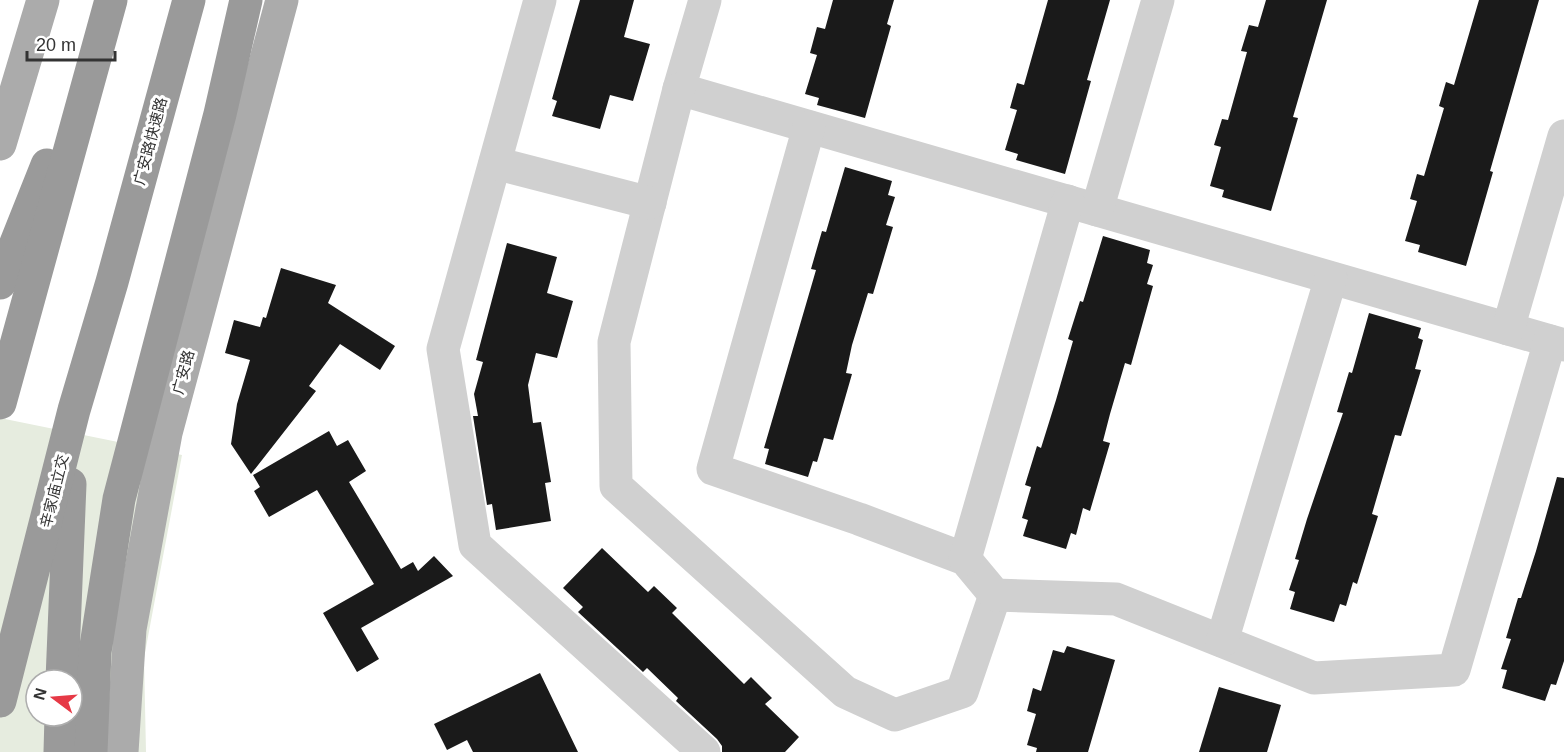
<svg xmlns="http://www.w3.org/2000/svg" width="1564" height="752" font-family="Helvetica,'Noto Sans SC',sans-serif">
	<style>
		.green { fill: #e6ecdf; fill-rule: evenodd }
		.building { fill: #1a1a1a }
		.lines { fill: none; stroke-linecap: round; stroke-linejoin: round }
		.minor { stroke: #d0d0d0; stroke-width: 33 }
		.major { stroke: #ababab; stroke-width: 33 }
		.highway { stroke: #9a9a9a; stroke-width: 33 }
		.labels { text-anchor: middle; dominant-baseline: central; stroke-width: 6; stroke-linejoin: round; paint-order: stroke }
		.street-label { font-size: 15px; fill: #333; stroke: #fff }
	</style>
	<rect width="100%" height="100%" fill="#fff"/>
	<path class="green" d="M0,418L182,455L144,658L146,752H0ZM36,680H72V716H36Z"/>
	<g class="building">
		<polygon points="580,0 634,0 624,37 650,44 633,101 610,95 600,129 552,116 557,101 552,99"/>
		<polygon points="833,0 894,0 887,24 891,26 865,118 817,105 819,98 805,94 817,55 810,53 817,27 825,29"/>
		<polygon points="1048,0 1110,0 1087,80 1091,81 1065,174 1016,160 1018,154 1005,150 1017,110 1010,108 1017,83 1024,85"/>
		<polygon points="1266,0 1327,0 1293,117 1298,118 1271,211 1222,197 1224,190 1210,186 1221,147 1214,145 1222,119 1228,120 1247,52 1241,51 1249,25 1258,27"/>
		<polygon points="1479,0 1539,0 1490,171 1493,172 1466,266 1418,252 1420,245 1405,241 1417,201 1410,199 1417,174 1424,176 1444,108 1439,106 1446,82 1454,85"/>
		<polygon points="845,167 892,181 888,195 895,197 886,225 893,227 873,294 868,293 852,345 846,373 852,374 833,440 824,438 817,462 813,461 808,477 765,464 769,449 764,448 816,270 811,269 822,231 826,232"/>
		<polygon points="1103,236 1150,250 1147,263 1153,265 1147,284 1153,286 1131,365 1125,363 1110,414 1103,441 1110,443 1090,511 1083,508 1076,535 1071,533 1066,549 1023,536 1028,520 1022,518 1031,487 1025,485 1037,446 1041,448 1056,400 1073,341 1068,339 1080,301 1083,302"/>
		<polygon points="507,243 557,257 547,293 573,301 557,358 536,353 528,385 533,423 541,422 551,482 545,483 551,521 496,530 492,504 487,505 473,416 478,416 474,394 483,362 476,360"/>
		<polygon points="281,268 336,285 328,303 395,346 380,370 340,344 309,386 316,391 251,474 231,444 237,404 250,360 225,353 234,320 260,327 263,317 266,318"/>
		<polygon points="1369,313 1421,328 1418,338 1423,340 1415,369 1421,370 1401,436 1395,435 1372,514 1378,516 1357,584 1353,582 1346,606 1340,604 1334,622 1290,609 1295,592 1289,590 1299,560 1295,559 1307,519 1343,413 1337,412 1349,372 1352,373"/>
		<polygon points="329,431 337,446 348,440 366,471 349,482 401,569 413,562 418,571 434,556 453,576 361,628 379,659 357,672 323,613 374,584 317,490 269,517 254,491 260,487 253,475"/>
		<polygon points="1557,477 1564,478 1564,661 1556,685 1551,684 1545,701 1502,688 1507,670 1501,669 1511,639 1506,638 1518,598 1521,598 1536,551"/>
		<polygon points="602,548 648,592 654,586 677,608 672,613 744,684 751,677 772,698 765,704 799,737 785,752 722,752 722,746 717,739 676,701 678,698 647,668 643,672 578,612 583,607 563,588"/>
		<polygon points="1067,646 1115,660 1088,752 1036,752 1037,748 1027,745 1036,714 1027,711 1033,688 1041,691 1053,650 1064,653"/>
		<polygon points="540,673 578,752 473,752 467,740 447,750 434,724"/>
		<polygon points="1219,687 1281,705 1267,752 1199,752"/>
	</g>
	<g class="lines">
		<g class="minor">
			<polyline points="540,0 443,349 475,545 704,752"/>
			<polyline points="705,0 679,89 1564,345"/>
			<polyline points="679,89 614,342 616,486 845,692 895,715 962,692 995,595"/>
			<polyline points="809,127 713,469 859,519 965,559 995,595 1116,599 1314,678 1454,670 1550,341"/>
			<polyline points="495,163 650,203"/>
			<polyline points="1097,210 1158,0"/>
			<polyline points="1508,329 1564,136"/>
			<polyline points="965,559 1068,201"/>
			<polyline points="1222,641 1331,278"/>
		</g>
		<g class="major">
			<polyline points="0,144 43,0"/>
			<polyline points="122,752 130,629 166,433 282,0"/>
		</g>
		<g class="highway">
			<polyline points="0,283 47,165"/>
			<polyline points="0,403 111,0"/>
			<polyline points="62,680 70,484"/>
			<polyline points="0,701 74,410 112,282 189,0"/>
			<polyline points="60,752 61,716"/>
			<polyline points="91,752 95,652 119,499 220,114 246,0"/>
		</g>
	</g>
	<g class="labels">
		<g class="street-label">
			<text transform="translate(150 141) rotate(-75)">广安路快速路</text>
			<text transform="translate(183 372) rotate(-75)">广安路</text>
			<text transform="translate(54 491) rotate(-76)">辛家庙立交</text>
		</g>
	</g>
	<g transform="translate(54 698) rotate(286)"><circle r="28" fill="#ffffff" stroke="#adadad" stroke-width="1.5"/>
	<path d="M0-4.5L10 22L0 15L-10 22Z" fill="#e63946"/>
	<text y="-9" font-size="16" font-weight="bold" text-anchor="middle" fill="#333333">N</text>
	</g>
	<path d="M27 51v9h88v-9" fill="none" stroke="#333333" stroke-width="3"/>
	<text x="36" y="51" font-size="18" fill="#333333" stroke="#ffffff" stroke-width="4.5" paint-order="stroke">20 m</text>
</svg>
